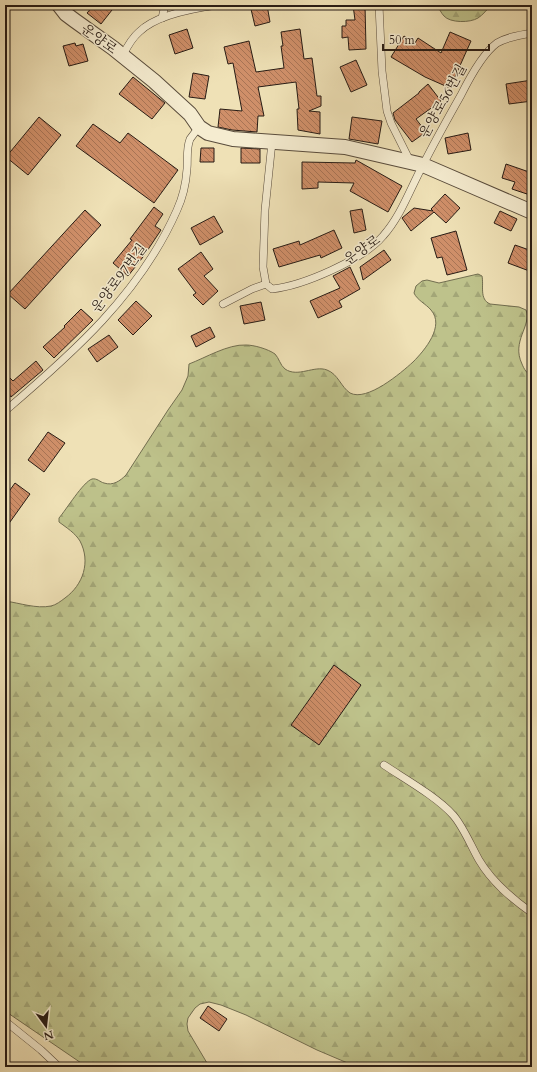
<svg xmlns="http://www.w3.org/2000/svg" width="537" height="1072" font-family="Cardo,'Noto Serif KR',serif">
	<style>
		.forest { fill: url(#forest-firs); stroke: #726e50 }
		.building { fill: url(#building-back-hatch); stroke: #271b14 }
		.lines { fill: none; stroke-linecap: round; stroke-linejoin: round }
		.service-casing { stroke: #594c3c; stroke-width: 8 }
		.minor-casing { stroke: #594c3c; stroke-width: 16 }
		.service { stroke: #f5ecd0; stroke-width: 7 }
		.minor { stroke: #f5ecd0; stroke-width: 14 }
		.labels { text-anchor: middle; dominant-baseline: central; stroke-width: 3; stroke-linejoin: round; paint-order: stroke }
		.street-label { font-size: 14px; fill: #271b14; stroke: #f5ecd0 }
	</style>
	<defs>
		<pattern id="forest-firs" width="22" height="20" patternUnits="userSpaceOnUse"><rect width="22" height="20" fill="#bec28b"/><path d="M5 1l3.5 6h-7zM16 11l3.5 6h-7z" fill="#a3a677"/></pattern>
		<pattern id="building-back-hatch" width="6" height="6" patternUnits="userSpaceOnUse"><rect width="6" height="6" fill="#cf8f69"/><path d="M-1 5l2 2M0 0l6 6M5-1l2 2" fill="none" stroke="#a87455"/></pattern>
	</defs>
	<rect width="100%" height="100%" fill="#efe1b6"/>
	<filter id="stains"><feTurbulence type="fractalNoise" baseFrequency=".005" numOctaves="4"/><feColorMatrix values="0 0 0 0 .2 0 0 0 0 .09 0 0 0 0 .02 0 0 0 .5 -.17"/></filter>
	<radialGradient id="worn" r=".72"><stop offset=".6" stop-color="#630" stop-opacity="0"/><stop offset="1" stop-color="#630" stop-opacity=".3"/></radialGradient>
	<g class="forest">
		<path d="M437,5H492C487,9 483,15 478,18C470,23 450,23 444,16C441,13 439,8 437,5Z"/>
		<path d="M478,274L482,276C484,286 479,299 490,304L519,307L526,310C532,326 511,341 522,364C524,369 527,374 532,376V1067H357L317,1050L246,1015L221,1005L209,1002L200,1004L195,1008L188,1018L187,1024L188,1031L207,1063L208,1067H87L5,1011V601C20,603 36,609 51,606C56,605 61,601 65,598C83,585 91,562 80,541C75,533 67,528 59,522V518C66,510 83,482 92,479C97,478 100,482 104,483C113,486 120,481 126,475L168,410L182,390L188,376L189,364C205,358 228,344 246,345C254,345 268,349 275,354C279,358 280,365 285,369C298,378 314,365 327,370C338,374 341,387 350,393C367,402 401,373 413,362C425,350 445,326 431,310C426,304 417,300 414,293L416,286L422,281L427,280L439,283Z"/>
	</g>
	<g class="building">
		<polygon points="94,5 106,5 112,10 101,24 87,13"/>
		<polygon points="250,5 267,5 270,22 255,26"/>
		<polygon points="353,5 365,5 366,49 349,50 348,37 342,38 342,26 346,26 346,20 355,20"/>
		<polygon points="187,29 193,48 175,54 169,35"/>
		<polygon points="300,29 304,59 312,58 317,96 321,96 321,106 309,111 320,112 320,134 298,130 297,109 299,109 296,82 258,87 264,116 258,116 257,132 232,130 218,127 220,109 242,111 233,63 228,64 224,47 249,41 256,72 284,68 281,46 283,46 281,32"/>
		<polygon points="450,32 471,41 450,88 425,77 391,57 404,36 415,43 418,38 441,53"/>
		<polygon points="75,43 76,46 83,44 88,61 69,66 63,46"/>
		<polygon points="356,60 367,85 351,92 340,67"/>
		<polygon points="193,73 209,76 205,99 189,97"/>
		<polygon points="133,77 165,103 152,119 119,94"/>
		<polygon points="532,80 532,101 509,104 506,84"/>
		<polygon points="428,84 441,101 416,119 426,132 412,142 395,120 393,113 419,93 419,92"/>
		<polygon points="39,117 61,135 28,175 6,157"/>
		<polygon points="352,117 382,121 378,144 349,139"/>
		<polygon points="93,124 120,143 128,133 178,170 154,203 76,146"/>
		<polygon points="468,133 471,150 448,154 445,138"/>
		<polygon points="201,148 214,148 214,162 200,162"/>
		<polygon points="241,148 260,149 260,163 241,163"/>
		<polygon points="356,160 402,186 388,212 350,191 354,183 318,182 318,188 302,189 302,162 355,163"/>
		<polygon points="506,164 532,173 532,180 527,194 512,189 515,182 502,178"/>
		<polygon points="445,194 460,208 446,223 434,212 411,231 402,218 414,208 433,211 431,209"/>
		<polygon points="154,207 163,214 155,226 161,230 143,257 128,276 113,263 132,240 130,239"/>
		<polygon points="362,209 366,230 354,233 350,211"/>
		<polygon points="85,210 101,225 25,309 8,294"/>
		<polygon points="500,211 517,219 511,231 494,223"/>
		<polygon points="214,216 223,232 200,245 191,228"/>
		<polygon points="334,230 342,248 321,258 320,255 279,267 273,249 299,241 300,245"/>
		<polygon points="456,231 467,270 447,275 442,257 437,258 431,238"/>
		<polygon points="515,245 532,251 532,272 508,263"/>
		<polygon points="384,250 391,260 363,280 360,267"/>
		<polygon points="201,252 213,269 204,276 218,291 203,305 193,295 196,293 178,269"/>
		<polygon points="350,267 360,289 339,301 342,307 318,318 310,301 340,288 333,276"/>
		<polygon points="136,301 152,316 133,335 118,320"/>
		<polygon points="261,302 265,320 244,324 240,306"/>
		<polygon points="81,309 93,320 54,358 43,347 65,327 64,326"/>
		<polygon points="210,327 215,337 196,347 191,336"/>
		<polygon points="109,335 118,347 97,362 88,349"/>
		<polygon points="36,361 43,370 11,397 9,394 5,399 5,373 13,381"/>
		<polygon points="48,432 65,443 44,472 28,460"/>
		<polygon points="15,483 30,494 5,529 5,497"/>
		<polygon points="334,665 361,685 319,745 291,725"/>
		<polygon points="208,1006 227,1019 219,1031 200,1018"/>
	</g>
	<g class="lines">
		<g class="service-casing">
			<g id="service">
				<polyline points="379,5 382,71 387,111 391,123 410,161"/>
				<polyline points="162,18 165,5"/>
				<path d="M123,55C127,47 132,38 139,32C156,15 195,8 218,5"/>
				<path d="M272,142L265,210L263,267L266,284L272,289C302,286 363,260 383,236C401,216 410,189 423,165C435,141 448,118 461,95C469,79 482,54 497,43C507,37 520,35 532,33"/>
				<polyline points="223,304 252,289 266,284"/>
				<path d="M5,411C73,353 140,294 177,210C183,197 186,183 187,169C188,159 186,149 190,139C193,135 196,131 199,127"/>
				<path d="M384,765C405,779 437,797 453,815C463,826 471,846 479,860C492,882 511,898 532,913"/>
				<polyline points="5,1021 41,1050 59,1067"/>
			</g>
		</g>
		<g class="minor-casing">
			<polyline id="minor" points="59,5 66,14 74,20 113,48 154,81 190,114 199,127 208,133 233,139 345,147 423,165 532,212"/>
		</g>
		<use href="#service" class="service"/>
		<use href="#minor" class="minor"/>
	</g>
	<g class="labels">
		<g class="street-label">
			<text transform="translate(99 39) rotate(36)">운양로</text>
			<text transform="translate(443 101) rotate(-61)">운양로56번길</text>
			<text transform="translate(362 250) rotate(-35)">운양로</text>
			<text transform="translate(119 278) rotate(-53)">운양로97번길</text>
		</g>
	</g>
	<rect width="537" height="1072" fill="none" stroke="#efe1b6" stroke-width="20"/>
	<rect x="6" y="6" width="525" height="1060" fill="none" stroke="#271b14" stroke-width="2"/>
	<rect x="10" y="10" width="517" height="1052" fill="none" stroke="#271b14"/>
	<g transform="translate(46 1026) rotate(165)" stroke="#f5ecd0" stroke-width="3" paint-order="stroke">
	<path d="M0-3L7 15L0 10L-7 15Z" fill="#271b14"/>
	<text y="-6" font-size="11" font-weight="bold" text-anchor="middle" fill="#271b14">N</text>
	</g>
	<path d="M383 44v6h106v-6" fill="none" stroke="#271b14" stroke-width="2"/>
	<text x="389" y="44" font-size="12" fill="#271b14" stroke="#f5ecd0" stroke-width="3" paint-order="stroke">50 m</text>
	<rect width="100%" height="100%" filter="url(#stains)"/>
	<rect width="100%" height="100%" fill="url(#worn)"/>
</svg>
